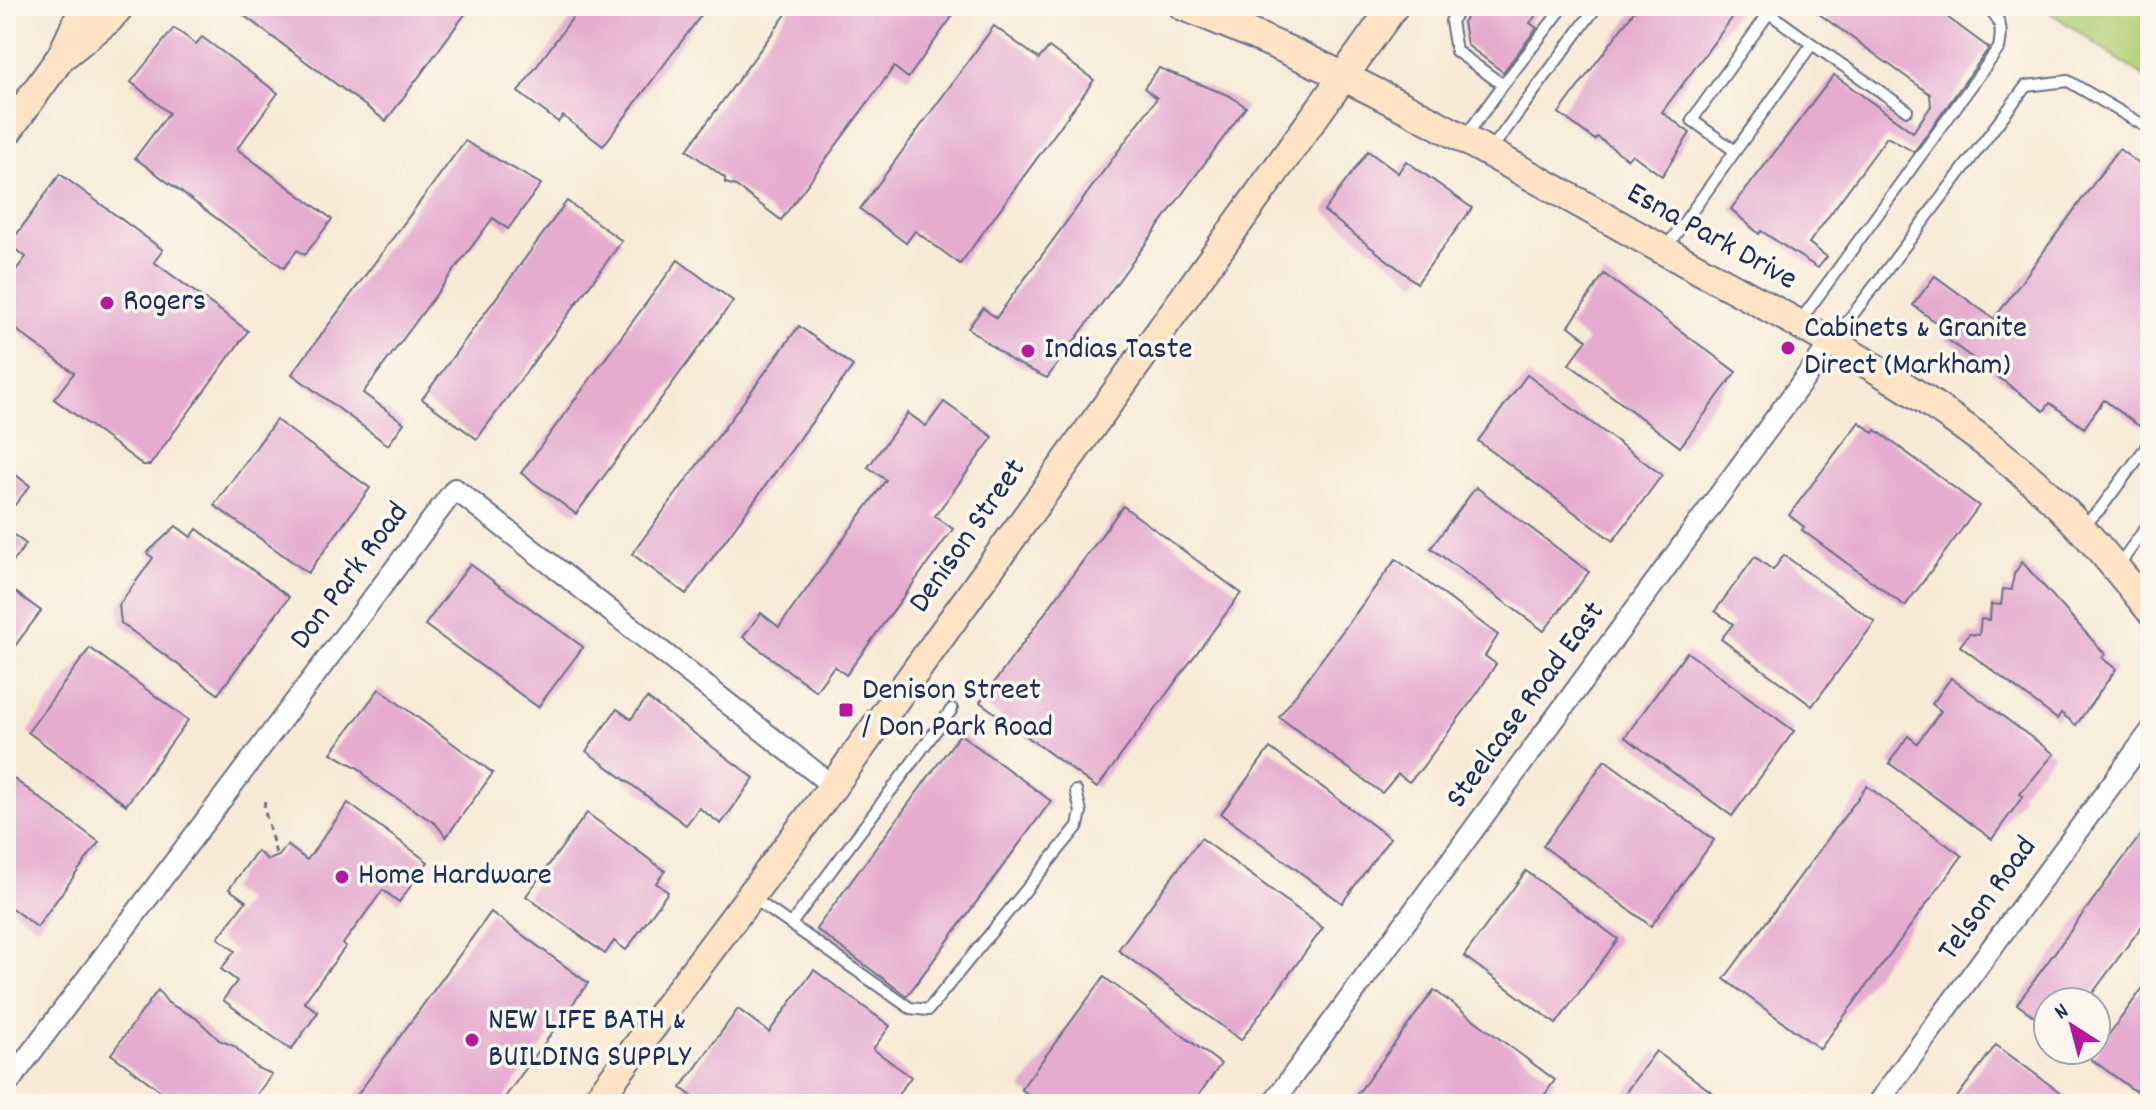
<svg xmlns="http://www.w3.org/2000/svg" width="2156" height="1110" font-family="Dekko,sans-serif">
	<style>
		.green { fill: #b1cc71; stroke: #667e68; stroke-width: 2 }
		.building { fill: #e5acd0 }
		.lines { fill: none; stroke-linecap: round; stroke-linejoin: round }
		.lane-casing { stroke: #687088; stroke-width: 14 }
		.street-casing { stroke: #687088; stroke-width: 24 }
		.secondary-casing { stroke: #687088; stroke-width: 32 }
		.path { stroke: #687088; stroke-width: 3; stroke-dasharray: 6 6; stroke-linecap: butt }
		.lane { stroke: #fff; stroke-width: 10 }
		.street { stroke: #fff; stroke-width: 20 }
		.secondary { stroke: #fee4c5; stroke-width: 28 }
		.poi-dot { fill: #b5179e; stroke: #fbf7ec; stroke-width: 3 }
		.labels { text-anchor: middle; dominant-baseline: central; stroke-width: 7; stroke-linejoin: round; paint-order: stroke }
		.street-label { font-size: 32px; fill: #1b2f5e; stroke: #fbf7ec }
		.poi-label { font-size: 32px; fill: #1b2f5e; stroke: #fbf7ec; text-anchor: start }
	</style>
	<rect width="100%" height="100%" fill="#fbf7ec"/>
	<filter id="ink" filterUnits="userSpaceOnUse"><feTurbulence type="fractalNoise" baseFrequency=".0125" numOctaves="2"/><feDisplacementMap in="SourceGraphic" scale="16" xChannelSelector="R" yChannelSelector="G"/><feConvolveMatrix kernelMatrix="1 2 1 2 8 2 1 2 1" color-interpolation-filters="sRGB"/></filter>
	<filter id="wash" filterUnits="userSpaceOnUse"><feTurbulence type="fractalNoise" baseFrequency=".006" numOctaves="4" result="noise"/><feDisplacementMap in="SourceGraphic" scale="32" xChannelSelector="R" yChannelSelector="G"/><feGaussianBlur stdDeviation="1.8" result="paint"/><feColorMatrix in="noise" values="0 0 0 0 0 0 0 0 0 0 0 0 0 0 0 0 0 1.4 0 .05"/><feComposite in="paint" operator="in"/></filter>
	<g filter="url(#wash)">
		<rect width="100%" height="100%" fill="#f8ead6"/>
		<polygon class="green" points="2041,6 2150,6 2150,81"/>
		<g id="blocks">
			<g class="building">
				<polygon points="231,6 471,6 386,121"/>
				<polygon points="581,6 708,6 603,146 563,116 558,122 518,92"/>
				<polygon points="792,6 943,6 954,14 908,78 894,67 781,220 736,186 725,183 725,178 687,150"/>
				<polygon points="1475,6 1543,6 1530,23 1537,28 1503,72 1467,45 1463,22"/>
				<polygon points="1638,6 1741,6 1662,112 1690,133 1662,176 1632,154 1628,159 1597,137 1595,140 1559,113"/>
				<polygon points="1808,6 1932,6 1989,48 1914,152 1887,137 1809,243 1827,257 1818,268 1761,231 1759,234 1731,209 1834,75 1913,132 1931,106 1930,94"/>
				<polygon points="994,26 1039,59 1049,47 1094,80 960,264 915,231 906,243 860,209"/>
				<polygon points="174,28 196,44 202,37 278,93 237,149 332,219 305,255 297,250 284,268 135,158 169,113 131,82"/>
				<polygon points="1159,68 1230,96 1246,107 1047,378 1012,361 968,328 983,308 996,318 1157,98 1144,88"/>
				<polygon points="465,141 541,184 508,229 493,218 363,393 404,423 388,445 292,374"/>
				<polygon points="2119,149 2150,172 2150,411 2139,426 2104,400 2084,428 2050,403 2044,411 1940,334 1944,329 1913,305 1935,276 1994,319"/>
				<polygon points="1368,151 1398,173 1406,161 1472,208 1417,283 1324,211"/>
				<polygon points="60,174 163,250 154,262 248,331 150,465 143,465 54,399 74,373 6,322 6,283 26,257 9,245"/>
				<polygon points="567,201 622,241 477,439 422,399"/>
				<polygon points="678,260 733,301 576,514 521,473"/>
				<polygon points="1604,274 1736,372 1680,447 1569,364 1587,340 1569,326"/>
				<polygon points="799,326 853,366 686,594 632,554"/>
				<polygon points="1527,375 1662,475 1613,541 1478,441"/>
				<polygon points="944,402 993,437 935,516 953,529 846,675 834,666 816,691 743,637 761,613 779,627 886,480 868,467 908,413 926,426"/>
				<polygon points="276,420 370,488 308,573 214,505"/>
				<polygon points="1859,422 1874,433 1876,430 1979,506 1905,606 1802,530 1804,527 1789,515"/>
				<polygon points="6,467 30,486 6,516"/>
				<polygon points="1476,487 1589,572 1544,631 1431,548"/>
				<polygon points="1123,506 1241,593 1097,788 980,702"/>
				<polygon points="176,526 191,537 197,529 289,597 218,694 121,623 119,605 153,558 147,553"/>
				<polygon points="6,529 26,544 6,571"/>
				<polygon points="1784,555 1875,622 1812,706 1721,639 1733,624 1715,611 1755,557 1773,570"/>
				<polygon points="1396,559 1498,635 1485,656 1496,664 1479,691 1421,769 1409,782 1398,774 1382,793 1279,717"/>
				<polygon points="2022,562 2105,654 2102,658 2116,669 2076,725 2061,713 2057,719 1960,646 1969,634 1979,635 1981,619 1990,620 1991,604 2001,605 2003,589 2012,590 2014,574"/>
				<polygon points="470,564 583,647 538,707 425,625"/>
				<polygon points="6,585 41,611 6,658"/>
				<polygon points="90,648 188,720 126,805 28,732"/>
				<polygon points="1687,652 1794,731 1732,816 1625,737"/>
				<polygon points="1951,678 2054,754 2020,794 2023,796 1992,839 1889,763 1908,736 1917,743 1941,711 1932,704"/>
				<polygon points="379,689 493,773 446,837 436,824 370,781 360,769 331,753"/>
				<polygon points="647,698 754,778 721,824 699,808 686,825 586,751 617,709 631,719"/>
				<polygon points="960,734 1051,801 907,996 816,929"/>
				<polygon points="1270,748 1390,838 1342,903 1221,814"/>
				<polygon points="1605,760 1714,840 1651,926 1543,846"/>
				<polygon points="6,773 99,842 37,927 6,904"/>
				<polygon points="1867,786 1962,856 1820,1049 1724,979"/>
				<polygon points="348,803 428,862 399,902 383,890 343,944 346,946 304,1002 318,1012 291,1050 223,1000 237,981 221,969 235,951 218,938 246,901 229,889 257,851 268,860 279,856 287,845 307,860"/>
				<polygon points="587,813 665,871 656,883 668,892 626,950 614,941 605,954 526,896"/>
				<polygon points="2150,822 2150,915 2086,1002 2048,1002 2048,1027 2017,1004"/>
				<polygon points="1201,838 1323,928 1241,1040 1118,950"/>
				<polygon points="1526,871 1618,939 1556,1024 1464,956"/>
				<polygon points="491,912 588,983 500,1104 364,1104 355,1098"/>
				<polygon points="814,970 890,1026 873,1049 911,1077 891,1104 702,1104 681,1088 738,1009 769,1032"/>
				<polygon points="1104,977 1221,1064 1192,1104 1042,1104 1021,1089"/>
				<polygon points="2150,978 2150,1071 2135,1091 2091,1059"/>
				<polygon points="158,990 168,1003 196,1018 219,1040 234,1046 257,1068 272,1074 250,1104 178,1104 111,1054"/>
				<polygon points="1434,990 1555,1080 1538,1104 1350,1104"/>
				<polygon points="1996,1045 2076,1104 1952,1104"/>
				<polygon points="1656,1051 1728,1104 1617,1104"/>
			</g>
		</g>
	</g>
	<g filter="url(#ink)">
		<use href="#blocks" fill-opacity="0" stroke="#687088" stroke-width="2"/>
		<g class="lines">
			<g class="lane-casing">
				<g id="lane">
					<polyline points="1462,6 1451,21 1456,51 1503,85 1465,137"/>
					<polyline points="1503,85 1564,6"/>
					<polyline points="1490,151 1597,6"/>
					<polyline points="1735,151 1692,120 1769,13 1812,44"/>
					<polyline points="1665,249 1812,44 1907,110"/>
					<path d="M1800,321L1999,48C2003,29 2001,17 1985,6"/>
					<polyline points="1832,342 2026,86 2068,81 2150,129"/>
					<polyline points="2082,527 2101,508 2150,442"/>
					<polyline points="2118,566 2150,522"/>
					<polyline points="753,898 910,1008 928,1010 1078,826 1081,812 1076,791"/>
					<polyline points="791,924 952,709"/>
				</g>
			</g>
			<g class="street-casing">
				<g id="street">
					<polyline points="6,1086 455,489 833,786"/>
					<polyline points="1272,1104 1830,344"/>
					<polyline points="1877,1104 2150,732"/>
				</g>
			</g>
			<g class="secondary-casing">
				<g id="secondary">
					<path d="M1183,6C1341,67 1484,149 1631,232C1768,309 1917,379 2036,484C2079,522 2115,566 2150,610"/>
					<polyline points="65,54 109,19 120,6"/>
					<polyline points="6,133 61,57 85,6"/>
					<polyline points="594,1104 833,786 1394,6"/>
				</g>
			</g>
			<polyline class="path" points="265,801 264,808 276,854"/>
			<use href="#lane" class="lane"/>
			<use href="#street" class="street"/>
			<use href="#secondary" class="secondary"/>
		</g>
	</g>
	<g class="poi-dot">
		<circle cx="107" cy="303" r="8"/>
		<circle cx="1788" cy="348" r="8"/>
		<circle cx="1028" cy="351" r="8"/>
		<rect x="838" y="702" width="16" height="16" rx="4"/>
		<circle cx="342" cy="877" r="8"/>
		<circle cx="472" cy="1040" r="8"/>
	</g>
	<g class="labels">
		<g class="street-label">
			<text transform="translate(1711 238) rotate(29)">Esna Park Drive</text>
			<text transform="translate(969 537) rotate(-55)">Denison Street</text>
			<text transform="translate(351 577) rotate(-53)">Don Park Road</text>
			<text transform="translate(1527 706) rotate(-54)">Steelcase Road East</text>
			<text transform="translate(1989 900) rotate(-54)">Telson Road</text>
		</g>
		<g class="poi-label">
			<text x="123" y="303">Rogers</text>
			<text x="1804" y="330">Cabinets &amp; Granite<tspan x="1804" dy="37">Direct (Markham)</tspan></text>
			<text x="1044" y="351">Indias Taste</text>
			<text x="862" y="692">Denison Street<tspan x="862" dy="37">/ Don Park Road</tspan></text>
			<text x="358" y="877">Home Hardware</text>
			<text x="488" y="1022">NEW LIFE BATH &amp;<tspan x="488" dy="37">BUILDING SUPPLY</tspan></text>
		</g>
	</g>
	<rect width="2156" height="1110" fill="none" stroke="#fbf7ec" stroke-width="32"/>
	<g transform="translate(2072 1026) rotate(324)"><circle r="38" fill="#fbf7ec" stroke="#a1a7b3" stroke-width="2"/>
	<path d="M0-6L14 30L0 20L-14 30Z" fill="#b5179e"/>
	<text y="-12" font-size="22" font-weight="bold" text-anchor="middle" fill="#1b2f5e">N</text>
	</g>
</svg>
